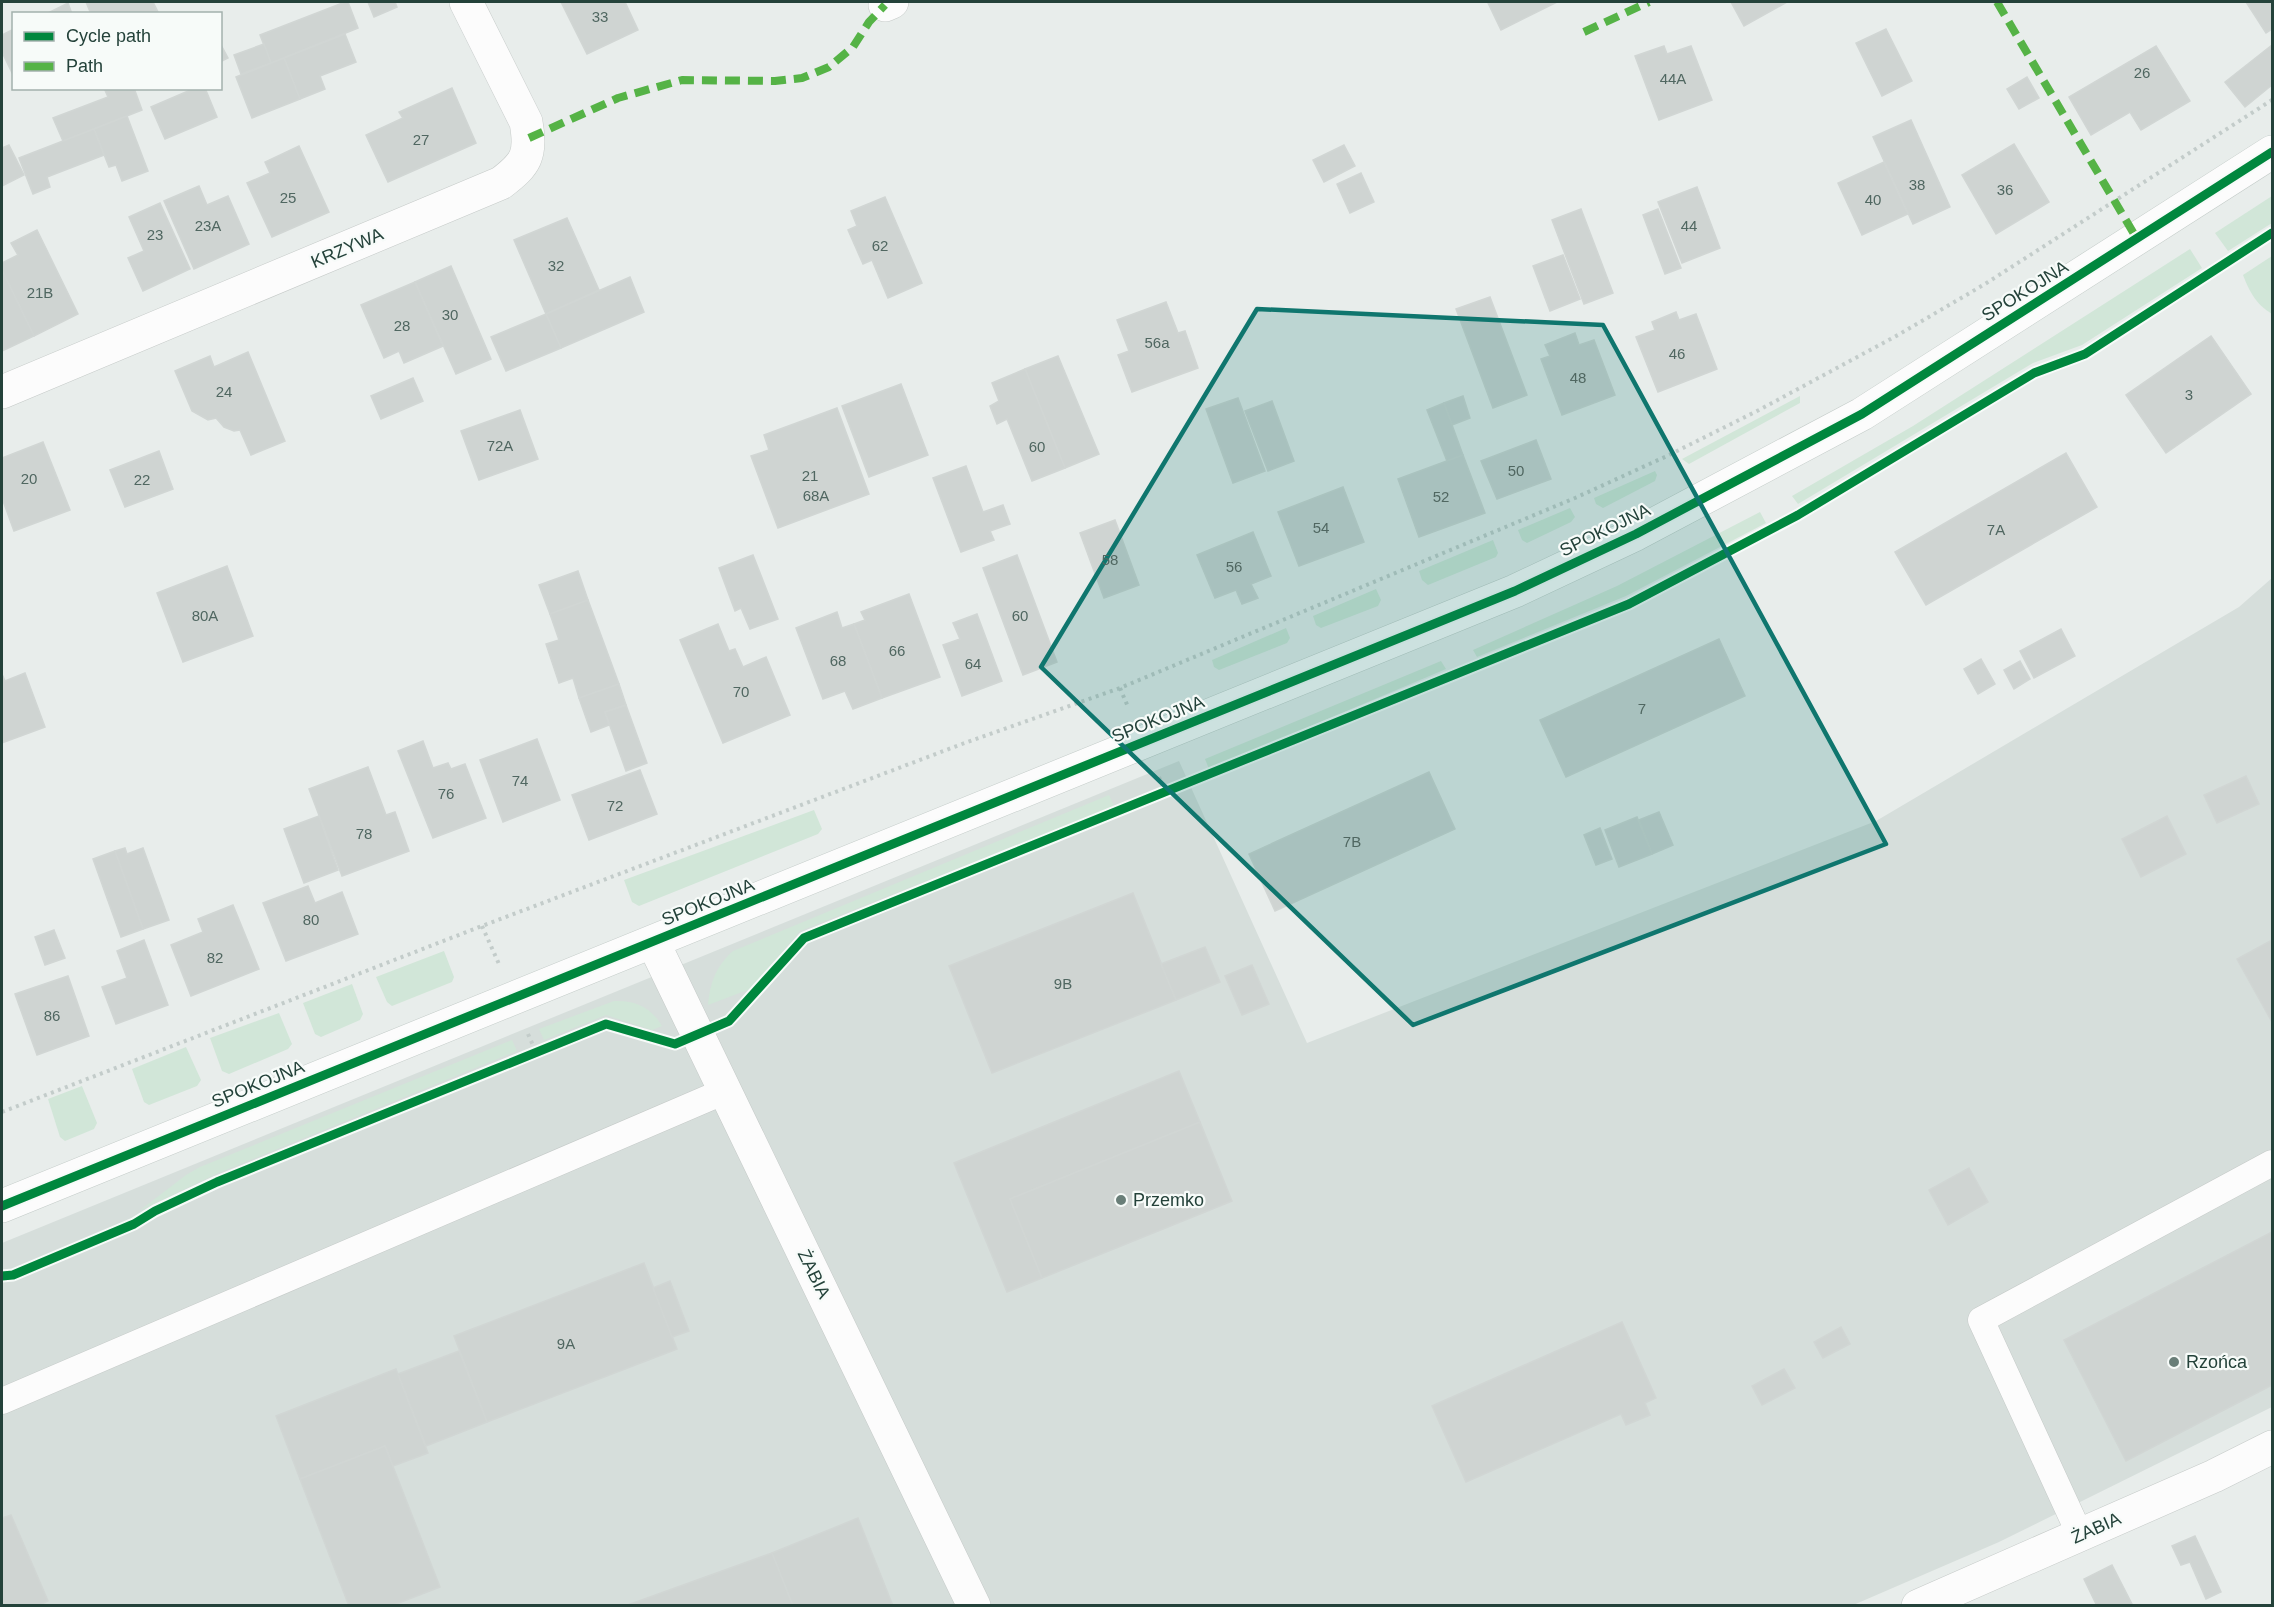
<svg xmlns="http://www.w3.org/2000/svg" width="2274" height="1607" font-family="Helvetica,sans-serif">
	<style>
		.built { fill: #d6dedb }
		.green { fill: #d1e6d8 }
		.building { fill: #cfd4d2; stroke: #d1d6d4; stroke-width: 1.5 }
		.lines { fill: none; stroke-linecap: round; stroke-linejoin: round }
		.lane-casing { stroke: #c5cac8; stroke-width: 27 }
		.street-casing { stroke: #c5cac8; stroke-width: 34 }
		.secondary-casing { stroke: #c3cbc8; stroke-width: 34 }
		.path { stroke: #c3ccca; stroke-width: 4; stroke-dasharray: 3 4.5; stroke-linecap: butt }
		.lane { stroke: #fcfcfc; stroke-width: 26 }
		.street { stroke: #fcfcfc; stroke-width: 33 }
		.secondary { stroke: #fcfcfc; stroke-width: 33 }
		.quiet { stroke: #55b346; stroke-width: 8; stroke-dasharray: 15 8; stroke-linecap: butt }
		.cycleway-casing { stroke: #f7fbf9; stroke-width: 13 }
		.cycleway { stroke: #00873e; stroke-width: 9 }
		.marked { fill: #0f766e; fill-opacity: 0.2; stroke: #0f766e; stroke-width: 4.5; stroke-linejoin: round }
		.poi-dot { fill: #697e78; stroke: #f7fbf9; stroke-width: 2 }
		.labels { text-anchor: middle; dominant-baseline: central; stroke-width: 4.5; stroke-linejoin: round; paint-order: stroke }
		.number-label { font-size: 15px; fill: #506761 }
		.street-label { font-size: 18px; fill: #24423a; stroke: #f7fbf9 }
		.poi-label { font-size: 18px; fill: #24423a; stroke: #f7fbf9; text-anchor: start }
	</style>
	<rect width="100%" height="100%" fill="#e8edeb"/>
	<polygon class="built" points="2272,578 2272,1407 1999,1542 1851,1606 2,1606 2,1243 1179,761 1307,1043 1876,821 2239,607"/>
	<g class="green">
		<polygon points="2272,196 2272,223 2228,251 2215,233"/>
		<polygon points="2190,249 2202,268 2082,345 2033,363 1798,504 1792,496 1913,426"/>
		<path d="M2272,256V314C2256,304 2250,293 2243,275Z"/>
		<polygon points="1800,396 1800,403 1689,464 1682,459"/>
		<polygon points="1655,471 1657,475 1655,481 1603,508 1596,504 1594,498"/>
		<polygon points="1570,508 1575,517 1571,522 1527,543 1522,540 1518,530"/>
		<polygon points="1760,512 1766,523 1626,596 1477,657 1473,650 1617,586"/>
		<polygon points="1493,540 1498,553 1496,557 1428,585 1422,580 1419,571"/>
		<polygon points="1376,589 1381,600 1378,606 1321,628 1316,625 1313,616"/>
		<polygon points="1286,628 1290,638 1287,643 1219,670 1214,667 1212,660"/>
		<polygon points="1441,661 1446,669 1209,769 1205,759"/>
		<path d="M1109,795L1114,806L800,931L750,989L708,1005C710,983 716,966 733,951Z"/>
		<polygon points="814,810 822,829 818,834 639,906 632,902 624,880"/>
		<polygon points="444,951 454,977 452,982 392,1006 387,1002 376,977"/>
		<polygon points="352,984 363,1014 360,1020 321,1037 315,1034 303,1003"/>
		<path d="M614,1001C635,1000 651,1007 662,1026L652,1030L606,1015L544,1040L539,1029Z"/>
		<polygon points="279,1013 292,1044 288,1049 229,1074 222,1071 210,1038"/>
		<polygon points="512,1040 517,1051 216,1174 139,1211 186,1175 200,1167"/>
		<polygon points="186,1047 201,1080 197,1086 149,1105 144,1102 132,1069"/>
		<polygon points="82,1086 97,1123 94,1129 65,1141 60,1137 48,1099"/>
	</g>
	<g class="building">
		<polygon points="86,2 153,2 158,12 91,14"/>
		<polygon points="345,2 348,2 358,28 271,63 260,35"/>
		<polygon points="368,2 395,2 397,7 374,17"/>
		<polygon points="561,2 625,2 638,30 587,54"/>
		<polygon points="1491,2 1557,2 1501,30 1488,3"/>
		<polygon points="1731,2 1787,2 1744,26"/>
		<polygon points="2246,2 2272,2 2272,29 2266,33"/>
		<polygon points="68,3 72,14 46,14"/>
		<polygon points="14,29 14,77 2,52 2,35"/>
		<polygon points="1886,29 1912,81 1882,96 1856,43"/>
		<polygon points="345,34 356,62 320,76 325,89 300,99 284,58"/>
		<polygon points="220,43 228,58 220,62"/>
		<polygon points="264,44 271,63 241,74 234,55"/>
		<polygon points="2272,45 2272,85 2245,107 2225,82"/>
		<polygon points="1664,46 1667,54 1691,46 1712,100 1659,120 1635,56"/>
		<polygon points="2156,46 2190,101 2141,130 2130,112 2091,135 2069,97"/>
		<polygon points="284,58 300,99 252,118 236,77"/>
		<polygon points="2027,77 2039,98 2019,109 2007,89"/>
		<polygon points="104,88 134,88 142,110 63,141 53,118 108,97"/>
		<polygon points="195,88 205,88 217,117 165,139 151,107"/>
		<polygon points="452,88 476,143 388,182 366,135 403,118 399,112"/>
		<polygon points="127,116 148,171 122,181 116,165 109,167 94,129"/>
		<polygon points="1911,120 1950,207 1913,224 1873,137"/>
		<polygon points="94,129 104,155 47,177 50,187 33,194 19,158"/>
		<polygon points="2014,144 2049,202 1996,234 1962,175"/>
		<polygon points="9,145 24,175 2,186 2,148"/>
		<polygon points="1344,145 1355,166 1324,182 1313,160"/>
		<polygon points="299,146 329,212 272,237 247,183 270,173 265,162"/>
		<polygon points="1884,162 1908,214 1862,235 1838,183"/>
		<polygon points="1361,173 1374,202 1350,213 1337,184"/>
		<polygon points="199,186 207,205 228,196 249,244 194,269 164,201"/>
		<polygon points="1697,187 1720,248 1682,263 1658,202"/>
		<polygon points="885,197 922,283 888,298 872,260 863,264 848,230 857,226 851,211"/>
		<polygon points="160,203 190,269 143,291 128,258 144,251 129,217"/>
		<polygon points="1581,209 1613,293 1584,304 1552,220"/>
		<polygon points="1658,209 1681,268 1665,274 1643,215"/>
		<polygon points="567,218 599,290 546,314 514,240"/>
		<polygon points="37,230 78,314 34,336 2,270 2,263 18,255 11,243"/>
		<polygon points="1563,255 1580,299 1550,311 1533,266"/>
		<polygon points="451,266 491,359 456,374 415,282"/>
		<polygon points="2,270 34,336 2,351"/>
		<polygon points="630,277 644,312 561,348 546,314"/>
		<polygon points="415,282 443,346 404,363 399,351 384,358 361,305"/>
		<polygon points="1490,297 1527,395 1493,408 1456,309"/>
		<polygon points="1166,302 1178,333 1185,331 1198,368 1132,392 1118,355 1129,351 1117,320"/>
		<polygon points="1676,312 1679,320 1696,314 1717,369 1658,392 1636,337 1655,330 1652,322"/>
		<polygon points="546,314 561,348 506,371 491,337"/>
		<polygon points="1575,333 1579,345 1594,340 1615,395 1562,415 1541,359 1550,356 1545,345"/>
		<polygon points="2211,336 2251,394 2166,453 2126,395"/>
		<polygon points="248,352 285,441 251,455 240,430 234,431 224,427 216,418 208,420 192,411 175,371 210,356 214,367"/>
		<polygon points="1058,356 1099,454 1065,468 1025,369"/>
		<polygon points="1025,369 1065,468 1032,481 1007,419 997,424 990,406 999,401 992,383"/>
		<polygon points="413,378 423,401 381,419 371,396"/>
		<polygon points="901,384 928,455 869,477 842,406"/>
		<polygon points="1463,396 1470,418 1452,425 1444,403"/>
		<polygon points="1238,398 1265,471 1233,483 1206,409"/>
		<polygon points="1272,401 1294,461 1268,471 1245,411"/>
		<polygon points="1444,403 1463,455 1447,461 1427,410"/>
		<polygon points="837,408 869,494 778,528 751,456 769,450 764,435"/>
		<polygon points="520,410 538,459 479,480 461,431"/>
		<polygon points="1536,440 1551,479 1497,499 1481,461"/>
		<polygon points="43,442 70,510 14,531 2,498 2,458"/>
		<polygon points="159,451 173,489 125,507 110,470"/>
		<polygon points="2066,453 2097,507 1926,605 1895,552"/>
		<polygon points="1463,455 1485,513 1419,537 1398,479"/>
		<polygon points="966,466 983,512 1003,505 1010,524 990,531 994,540 961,552 933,478"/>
		<polygon points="1343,487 1364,542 1299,566 1278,512"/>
		<polygon points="1115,520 1139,585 1104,598 1080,533"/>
		<polygon points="1253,532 1271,576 1251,584 1258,598 1242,604 1236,590 1215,598 1197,555"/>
		<polygon points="753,555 778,619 750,629 741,608 735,611 719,568"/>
		<polygon points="1017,555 1057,662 1023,675 983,568"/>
		<polygon points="227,566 253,636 183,662 157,593"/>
		<polygon points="578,571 588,600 550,614 539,585"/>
		<polygon points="909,594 940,677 882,698 854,624 865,620 861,612"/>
		<polygon points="588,600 619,684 579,698 573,678 559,683 546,644 559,640 550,614"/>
		<polygon points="837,612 842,628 854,624 882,698 853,709 845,691 823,699 796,628"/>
		<polygon points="977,614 1002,681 962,696 943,645 960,639 953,623"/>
		<polygon points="718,624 729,651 735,649 743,667 766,657 790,715 723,743 680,640"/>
		<polygon points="2061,629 2075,656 2034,678 2020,651"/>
		<polygon points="1719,639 1745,696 1566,777 1540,720"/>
		<polygon points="1981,659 1995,684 1978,694 1964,669"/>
		<polygon points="2020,661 2030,679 2014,689 2004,670"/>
		<polygon points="25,673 45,727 2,743 2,674 5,681"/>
		<polygon points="619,684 626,705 605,712 609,725 591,732 579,698"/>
		<polygon points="626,705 647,763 626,771 605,712"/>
		<polygon points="537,739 560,800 503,822 480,760"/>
		<polygon points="423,741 433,768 448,763 451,769 465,764 486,818 433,838 398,751"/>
		<polygon points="368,767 386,815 395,812 409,851 342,876 309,789"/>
		<polygon points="640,770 657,814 589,840 572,795"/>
		<polygon points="1429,772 1455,829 1275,911 1249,854"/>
		<polygon points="2246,776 2259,804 2217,823 2204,795"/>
		<polygon points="1659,812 1673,845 1652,854 1639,820"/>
		<polygon points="319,816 338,870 304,883 284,829"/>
		<polygon points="2167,816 2186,854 2141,877 2122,839"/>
		<polygon points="1637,817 1652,854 1619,867 1605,830"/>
		<polygon points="1600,828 1612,859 1596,865 1584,835"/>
		<polygon points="125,848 127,854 143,848 169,920 143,929 115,851"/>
		<polygon points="115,851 143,929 121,937 93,859"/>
		<polygon points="308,886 315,903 342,892 358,934 286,961 263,903"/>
		<polygon points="1133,893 1176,1000 992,1073 949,966"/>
		<polygon points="233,905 259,969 191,996 171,945 203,932 198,919"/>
		<polygon points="54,930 65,958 45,965 35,937"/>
		<polygon points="144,940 168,1005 116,1024 102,987 127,978 117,951"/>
		<polygon points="2272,940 2272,1022 2237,959"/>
		<polygon points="1205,947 1220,982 1176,1000 1161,964"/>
		<polygon points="1252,965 1269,1004 1242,1015 1225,976"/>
		<polygon points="68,976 89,1036 37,1055 15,994"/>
		<polygon points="1179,1071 1200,1122 1010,1199 1042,1278 1007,1292 954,1163"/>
		<polygon points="1200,1122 1232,1201 1042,1278 1010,1199"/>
		<polygon points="1969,1168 1988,1202 1948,1225 1929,1190"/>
		<polygon points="2272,1232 2272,1385 2126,1461 2064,1340"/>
		<polygon points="644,1263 677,1349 487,1422 454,1336"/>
		<polygon points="670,1281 689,1331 672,1337 653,1288"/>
		<polygon points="1622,1322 1656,1398 1645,1403 1650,1415 1626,1425 1621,1414 1466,1482 1432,1406"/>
		<polygon points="1841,1327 1850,1344 1823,1358 1814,1342"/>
		<polygon points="459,1351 487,1422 426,1446 398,1374"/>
		<polygon points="396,1369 428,1453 393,1466 385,1446 300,1479 276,1416"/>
		<polygon points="1784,1369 1795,1388 1762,1405 1752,1386"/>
		<polygon points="385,1446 440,1587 391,1606 349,1606 300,1479"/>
		<polygon points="11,1515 48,1601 38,1606 2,1606 2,1518"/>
		<polygon points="858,1518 893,1606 793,1606 772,1553"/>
		<polygon points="2195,1536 2221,1592 2206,1599 2190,1562 2181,1565 2172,1546"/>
		<polygon points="772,1553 793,1606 625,1606"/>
		<polygon points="2112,1565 2133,1606 2097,1606 2084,1579"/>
	</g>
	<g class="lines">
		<g class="lane-casing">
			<g id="lane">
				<polyline points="2,1401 725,1091"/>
				<polyline points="2080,1535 1981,1320 2272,1163"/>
			</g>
		</g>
		<g class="street-casing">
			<g id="street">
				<polyline points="885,5 892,2"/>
				<path d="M2,392L501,183C526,164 532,155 526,122L466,2"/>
				<polyline points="653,942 974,1606"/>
				<polyline points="1918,1606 2214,1476 2272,1447"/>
			</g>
		</g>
		<g class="secondary-casing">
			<polyline id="secondary" points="2,1206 1515,591 1636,534 1862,414 2272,152"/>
		</g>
		<g class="path">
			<polyline points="1120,688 1128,707"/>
			<polyline points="1159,777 1165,792"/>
			<polyline points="482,926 499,964"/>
			<polyline points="528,1034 536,1052"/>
			<polyline points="2,1112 482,926 962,744 1120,688 1575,498 1667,456 1759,410 1898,335 1985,284 2272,100"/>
		</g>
		<use href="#lane" class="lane"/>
		<use href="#street" class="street"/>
		<use href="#secondary" class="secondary"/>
		<g class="quiet">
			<polyline points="1997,2 2137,239"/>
			<polyline points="1584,32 1649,2"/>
			<polyline points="529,138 618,98 682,80 775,81 802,78 829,67 853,47 869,22 885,5"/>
		</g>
		<g class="cycleway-casing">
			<g id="cycleway">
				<polyline points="2,1206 1515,591 1636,534 1862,414 2272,152"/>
				<polyline points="2,1276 13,1275 134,1224 155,1211 217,1182 606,1024 675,1044 729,1021 804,938 1629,604 1798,515 2034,373 2085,354 2272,233"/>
			</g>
		</g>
		<use href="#cycleway" class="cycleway"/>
	</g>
	<path class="marked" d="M1257,309L1603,325L1886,844L1413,1025L1041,667Z"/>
	<g class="poi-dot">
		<circle cx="1121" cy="1200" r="6"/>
		<circle cx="2174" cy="1362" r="6"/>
	</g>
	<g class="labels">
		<g class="number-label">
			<text x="600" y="16">33</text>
			<text x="2142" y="72">26</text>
			<text x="1673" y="78">44A</text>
			<text x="421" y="139">27</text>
			<text x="1917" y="184">38</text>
			<text x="2005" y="189">36</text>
			<text x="288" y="197">25</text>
			<text x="1873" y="199">40</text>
			<text x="208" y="225">23A</text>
			<text x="1689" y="225">44</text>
			<text x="155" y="234">23</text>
			<text x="880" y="245">62</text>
			<text x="556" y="265">32</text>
			<text x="40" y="292">21B</text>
			<text x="450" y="314">30</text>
			<text x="402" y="325">28</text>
			<text x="1157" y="342">56a</text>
			<text x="1677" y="353">46</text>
			<text x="1578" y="377">48</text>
			<text x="224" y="391">24</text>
			<text x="2189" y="394">3</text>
			<text x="500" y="445">72A</text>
			<text x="1037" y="446">60</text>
			<text x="1516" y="470">50</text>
			<text x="810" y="475">21</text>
			<text x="29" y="478">20</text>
			<text x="142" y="479">22</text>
			<text x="816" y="495">68A</text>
			<text x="1441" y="496">52</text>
			<text x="1321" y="527">54</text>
			<text x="1996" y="529">7A</text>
			<text x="1110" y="559">58</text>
			<text x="1234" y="566">56</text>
			<text x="205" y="615">80A</text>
			<text x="1020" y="615">60</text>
			<text x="897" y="650">66</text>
			<text x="838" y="660">68</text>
			<text x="973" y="663">64</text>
			<text x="741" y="691">70</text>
			<text x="1642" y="708">7</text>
			<text x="520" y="780">74</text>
			<text x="446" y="793">76</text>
			<text x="615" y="805">72</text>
			<text x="364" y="833">78</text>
			<text x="1352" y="841">7B</text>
			<text x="311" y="919">80</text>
			<text x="215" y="957">82</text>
			<text x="1063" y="983">9B</text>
			<text x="52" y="1015">86</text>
			<text x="566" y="1343">9A</text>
		</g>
		<g class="street-label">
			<text transform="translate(347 248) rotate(-23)">KRZYWA</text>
			<text transform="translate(2025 291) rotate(-32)">SPOKOJNA</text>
			<text transform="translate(1605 530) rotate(-26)">SPOKOJNA</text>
			<text transform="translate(1158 719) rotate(-22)">SPOKOJNA</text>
			<text transform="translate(708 902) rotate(-22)">SPOKOJNA</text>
			<text transform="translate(258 1084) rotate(-22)">SPOKOJNA</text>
			<text transform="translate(814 1274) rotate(64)">ŻABIA</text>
			<text transform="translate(2096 1528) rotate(-24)">ŻABIA</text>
		</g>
		<g class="poi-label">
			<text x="1133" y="1200">Przemko</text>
			<text x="2186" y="1362">Rzońca</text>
		</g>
	</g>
	<rect width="2274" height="1607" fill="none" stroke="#24423a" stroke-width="6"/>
	<rect x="12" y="12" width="210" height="78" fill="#f7fbf9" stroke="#a3b1ad" stroke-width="1.5"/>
	<rect x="24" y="32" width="30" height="9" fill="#00873e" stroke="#a3b1ad" stroke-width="1.5"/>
	<text x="66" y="42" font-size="18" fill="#24423a">Cycle path</text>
	<rect x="24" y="62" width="30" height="9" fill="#55b346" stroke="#a3b1ad" stroke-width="1.5"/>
	<text x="66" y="72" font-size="18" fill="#24423a">Path</text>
</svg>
